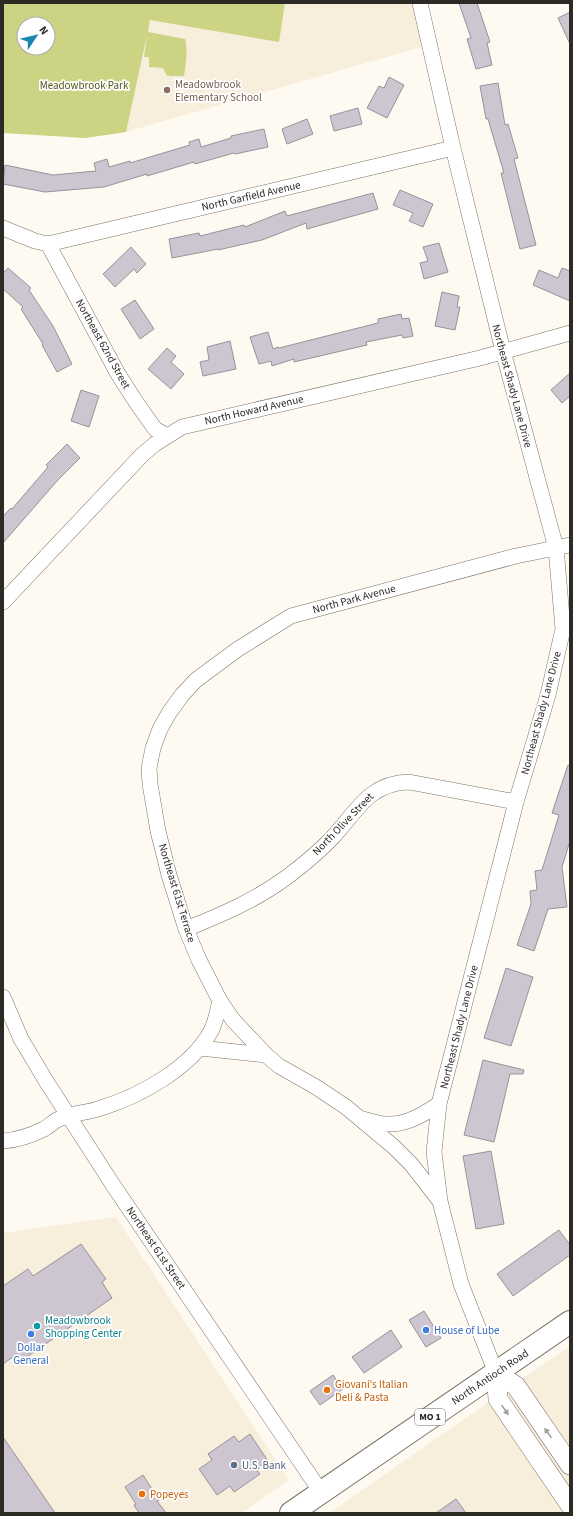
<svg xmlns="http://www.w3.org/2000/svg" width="573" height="1516" font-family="'Source Sans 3',sans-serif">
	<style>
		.built { fill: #f7eedb }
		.green { fill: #ccd383; fill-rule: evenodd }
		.building { fill: #cdc5cf; stroke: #99919b }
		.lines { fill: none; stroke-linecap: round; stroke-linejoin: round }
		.minor-casing { stroke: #797469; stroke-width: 16 }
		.tertiary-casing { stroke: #797469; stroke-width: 20 }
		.primary-casing { stroke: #797469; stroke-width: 24 }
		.minor { stroke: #fff; stroke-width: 15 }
		.tertiary { stroke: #fff; stroke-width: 19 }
		.primary { stroke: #fff; stroke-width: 22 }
		.oneway { fill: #a09f9d }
		.education-dot { fill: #8d6e63; stroke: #fff; stroke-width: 1.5 }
		.culture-dot { fill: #0f9aa8; stroke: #fff; stroke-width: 1.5 }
		.shop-dot { fill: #3f7fe0; stroke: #fff; stroke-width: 1.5 }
		.food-dot { fill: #e8710a; stroke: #fff; stroke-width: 1.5 }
		.service-dot { fill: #5c6f8a; stroke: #fff; stroke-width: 1.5 }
		.labels { text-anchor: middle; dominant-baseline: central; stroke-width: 3.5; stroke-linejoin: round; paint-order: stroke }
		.shield { fill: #fff; stroke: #6c6a67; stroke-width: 1 }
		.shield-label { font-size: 10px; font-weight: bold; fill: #2d2a26 }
		.education-label { font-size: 11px; fill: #785e54; stroke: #fff; text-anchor: start }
		.park-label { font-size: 11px; fill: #54581c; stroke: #fff }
		.street-label { font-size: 11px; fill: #2d2a26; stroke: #fff }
		.culture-label { font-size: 11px; fill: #0d838f; stroke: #fff; text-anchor: start }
		.shop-label { font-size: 11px; fill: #366cbe; stroke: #fff; text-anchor: start }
		.food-label { font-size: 11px; fill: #c56008; stroke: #fff; text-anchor: start }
		.service-label { font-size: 11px; fill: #4e5e75; stroke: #fff; text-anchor: start }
	</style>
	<rect width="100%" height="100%" fill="#fffaf1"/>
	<g class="built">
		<polygon points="19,3 413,3 425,46 126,132 85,138 41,48 48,48 48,24"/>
		<polygon points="116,1217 289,1480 242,1513 3,1513 3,1233"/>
		<polygon points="570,1346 570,1513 329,1513 486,1404"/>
	</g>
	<path class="green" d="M3,3H285L279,42L150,20L148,32L185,39C188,50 186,64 184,76H167L163,68L149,67V57H144L147,35L126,132L85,138L3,133ZM24,24H48V48H24Z"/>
	<g class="building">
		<polygon points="459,3 477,3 490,42 487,43 492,65 476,69 467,39 471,38"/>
		<polygon points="570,12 570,44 558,18"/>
		<polygon points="389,77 404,85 387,118 367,108 379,86 384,88"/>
		<polygon points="498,83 505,125 508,124 518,158 514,159 536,245 520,249 501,173 504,173 488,119 486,119 480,86"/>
		<polygon points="358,108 362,124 334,131 330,116"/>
		<polygon points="307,119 313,134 287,144 282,129"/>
		<polygon points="264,129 268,147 235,154 234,153 195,164 194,162 147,176 147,174 104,187 45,192 3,184 5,165 53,175 96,171 94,163 107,159 109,167 130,161 130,163 190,145 189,142 199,139 201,147 231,138 231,136"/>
		<polygon points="400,190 433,204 423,227 409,221 413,213 393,205"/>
		<polygon points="373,193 378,209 307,229 306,223 262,240 218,250 218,249 172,258 169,239 199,233 200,236 244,225 245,227 285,211 287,216"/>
		<polygon points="439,243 448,272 424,279 420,263 428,261 423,247"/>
		<polygon points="131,247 146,264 137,273 134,269 115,287 103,274"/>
		<polygon points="8,268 31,288 29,290 53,326 72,364 57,372 42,345 43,344 21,309 23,307 3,289 3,273"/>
		<polygon points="562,268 570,271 570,301 533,285 539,270 558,278"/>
		<polygon points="442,292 459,296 457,307 460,307 455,330 435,326"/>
		<polygon points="135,300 154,329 140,339 121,309"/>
		<polygon points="401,314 402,319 409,318 413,336 403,338 402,335 366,342 367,345 294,362 294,359 272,366 271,361 259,364 250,337 268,332 273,349 278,347 279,348 378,323 378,319"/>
		<polygon points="230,341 236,369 203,376 200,362 209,360 207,347"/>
		<polygon points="167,348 176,356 171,362 184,374 171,389 148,369"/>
		<polygon points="570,373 570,396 562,403 551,390"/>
		<polygon points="81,390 99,396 89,427 71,421"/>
		<polygon points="67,444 80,458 57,481 3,543 3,516 11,508 12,509 48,467 46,465"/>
		<polygon points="568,765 570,766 570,841 562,867 567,907 548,909 534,951 517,945 531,904 530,891 537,890 535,871 542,870 559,815 552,813"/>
		<polygon points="506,968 533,977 511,1046 484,1038"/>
		<polygon points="483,1060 524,1070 523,1074 510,1074 494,1142 464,1135"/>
		<polygon points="491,1151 504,1224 476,1229 463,1156"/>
		<polygon points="559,1230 570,1245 570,1255 513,1296 497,1274"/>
		<polygon points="81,1244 106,1279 102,1282 112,1298 21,1361 17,1354 3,1364 3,1286 28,1269 33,1276"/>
		<polygon points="424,1311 441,1338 426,1347 409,1320"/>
		<polygon points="391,1330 402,1347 364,1373 352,1357"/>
		<polygon points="333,1375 343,1389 320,1405 310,1391"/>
		<polygon points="250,1434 268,1461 256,1469 260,1474 234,1492 230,1486 217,1495 199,1469 212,1460 208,1454 234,1436 239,1442"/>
		<polygon points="3,1437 55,1513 3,1513"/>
		<polygon points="143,1475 159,1500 157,1501 166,1513 139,1513 134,1505 136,1504 125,1487"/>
		<polygon points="456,1499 466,1513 436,1513"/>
	</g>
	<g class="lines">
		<g class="minor-casing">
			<g id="minor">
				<polyline points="420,3 453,148 503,351 556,548 563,629 548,695 516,802 439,1104 434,1152 440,1201 461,1284 496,1373"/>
				<polyline points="3,228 35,241 48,244 453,148"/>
				<polyline points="48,244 118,374 136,402 155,429 167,436"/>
				<polyline points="3,602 142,455 155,444 182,427 480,358 570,333"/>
				<path d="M186,929C221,915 256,900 287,877C303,865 319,852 333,837C357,811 369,783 409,782L516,802"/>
				<polyline points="3,997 21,1039 46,1081 113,1185 321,1492"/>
				<polyline points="200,1048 266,1055"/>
				<path d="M363,1119C371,1121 379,1124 387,1124C407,1125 424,1114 439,1104"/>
				<path d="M3,1141C17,1140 32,1135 44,1129C49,1126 54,1121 59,1119C72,1113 87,1113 101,1108C140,1096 191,1068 211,1031C216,1022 217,1011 220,1001"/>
				<polyline points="439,1200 411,1164 394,1147 346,1107 316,1087 279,1066 266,1055 233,1020 220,1001 199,960 186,929 169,875 158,831 150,784 149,768 153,748 160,729 169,713 182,695 196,680 238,649 291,616 516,556 570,545"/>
			</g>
		</g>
		<g class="tertiary-casing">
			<g id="tertiary">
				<polyline points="496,1373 498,1399 570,1505"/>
				<polyline points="496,1373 516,1386 570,1465"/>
			</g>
		</g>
		<g class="primary-casing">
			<polyline id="primary" points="291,1513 570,1322"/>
		</g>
		<use href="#minor" class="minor"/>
		<use href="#tertiary" class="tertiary"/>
		<use href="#primary" class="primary"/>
	</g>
	<defs><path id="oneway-solid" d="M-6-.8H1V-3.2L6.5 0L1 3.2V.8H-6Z"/></defs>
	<g class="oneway">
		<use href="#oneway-solid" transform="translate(505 1410) rotate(55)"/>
		<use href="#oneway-solid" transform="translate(548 1433) rotate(-125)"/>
	</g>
	<circle class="education-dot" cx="167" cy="90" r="4"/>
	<circle class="culture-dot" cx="37" cy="1326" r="4"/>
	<g class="shop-dot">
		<circle cx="426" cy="1330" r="4"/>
		<circle cx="31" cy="1334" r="4"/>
	</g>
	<g class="food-dot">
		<circle cx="327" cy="1390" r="4"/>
		<circle cx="142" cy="1494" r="4"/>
	</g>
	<circle class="service-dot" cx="234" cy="1465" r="4"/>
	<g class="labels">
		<rect class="shield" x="415" y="1409" width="30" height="16" rx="3"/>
		<g class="shield-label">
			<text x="430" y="1417">MO 1</text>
		</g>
		<g class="education-label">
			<text x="175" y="84">Meadowbrook<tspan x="175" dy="13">Elementary School</tspan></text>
		</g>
		<g class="park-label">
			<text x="84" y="85">Meadowbrook Park</text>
		</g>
		<g class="street-label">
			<text transform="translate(251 196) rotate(-13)">North Garfield Avenue</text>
			<text transform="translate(103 344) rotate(61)">Northeast 62nd Street</text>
			<text transform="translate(512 386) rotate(75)">Northeast Shady Lane Drive</text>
			<text transform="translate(254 410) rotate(-13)">North Howard Avenue</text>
			<text transform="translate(354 599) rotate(-15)">North Park Avenue</text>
			<text transform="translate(541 713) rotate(-75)">Northeast Shady Lane Drive</text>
			<text transform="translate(343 824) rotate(-46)">North Olive Street</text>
			<text transform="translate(177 893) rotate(73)">Northeast 61st Terrace</text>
			<text transform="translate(459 1027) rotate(-76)">Northeast Shady Lane Drive</text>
			<text transform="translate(156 1248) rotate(56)">Northeast 61st Street</text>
			<text transform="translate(490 1377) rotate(-34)">North Antioch Road</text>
		</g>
		<g class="culture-label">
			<text x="45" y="1320">Meadowbrook<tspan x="45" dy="13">Shopping Center</tspan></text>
		</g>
		<g class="shop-label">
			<text x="434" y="1330">House of Lube</text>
			<text x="31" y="1347" text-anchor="middle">Dollar<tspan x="31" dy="13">General</tspan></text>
		</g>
		<g class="food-label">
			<text x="335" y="1384">Giovani's Italian<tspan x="335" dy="13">Deli &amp; Pasta</tspan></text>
			<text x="150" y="1494">Popeyes</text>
		</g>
		<g class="service-label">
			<text x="242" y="1465">U.S. Bank</text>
		</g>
	</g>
	<rect width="573" height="1516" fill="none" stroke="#2d2a26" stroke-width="8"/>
	<g transform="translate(36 36) rotate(55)"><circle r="19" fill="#ffffff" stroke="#abaaa8"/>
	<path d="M0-3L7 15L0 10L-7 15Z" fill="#1a85ad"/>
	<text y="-6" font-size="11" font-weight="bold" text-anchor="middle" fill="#2d2a26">N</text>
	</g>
</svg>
